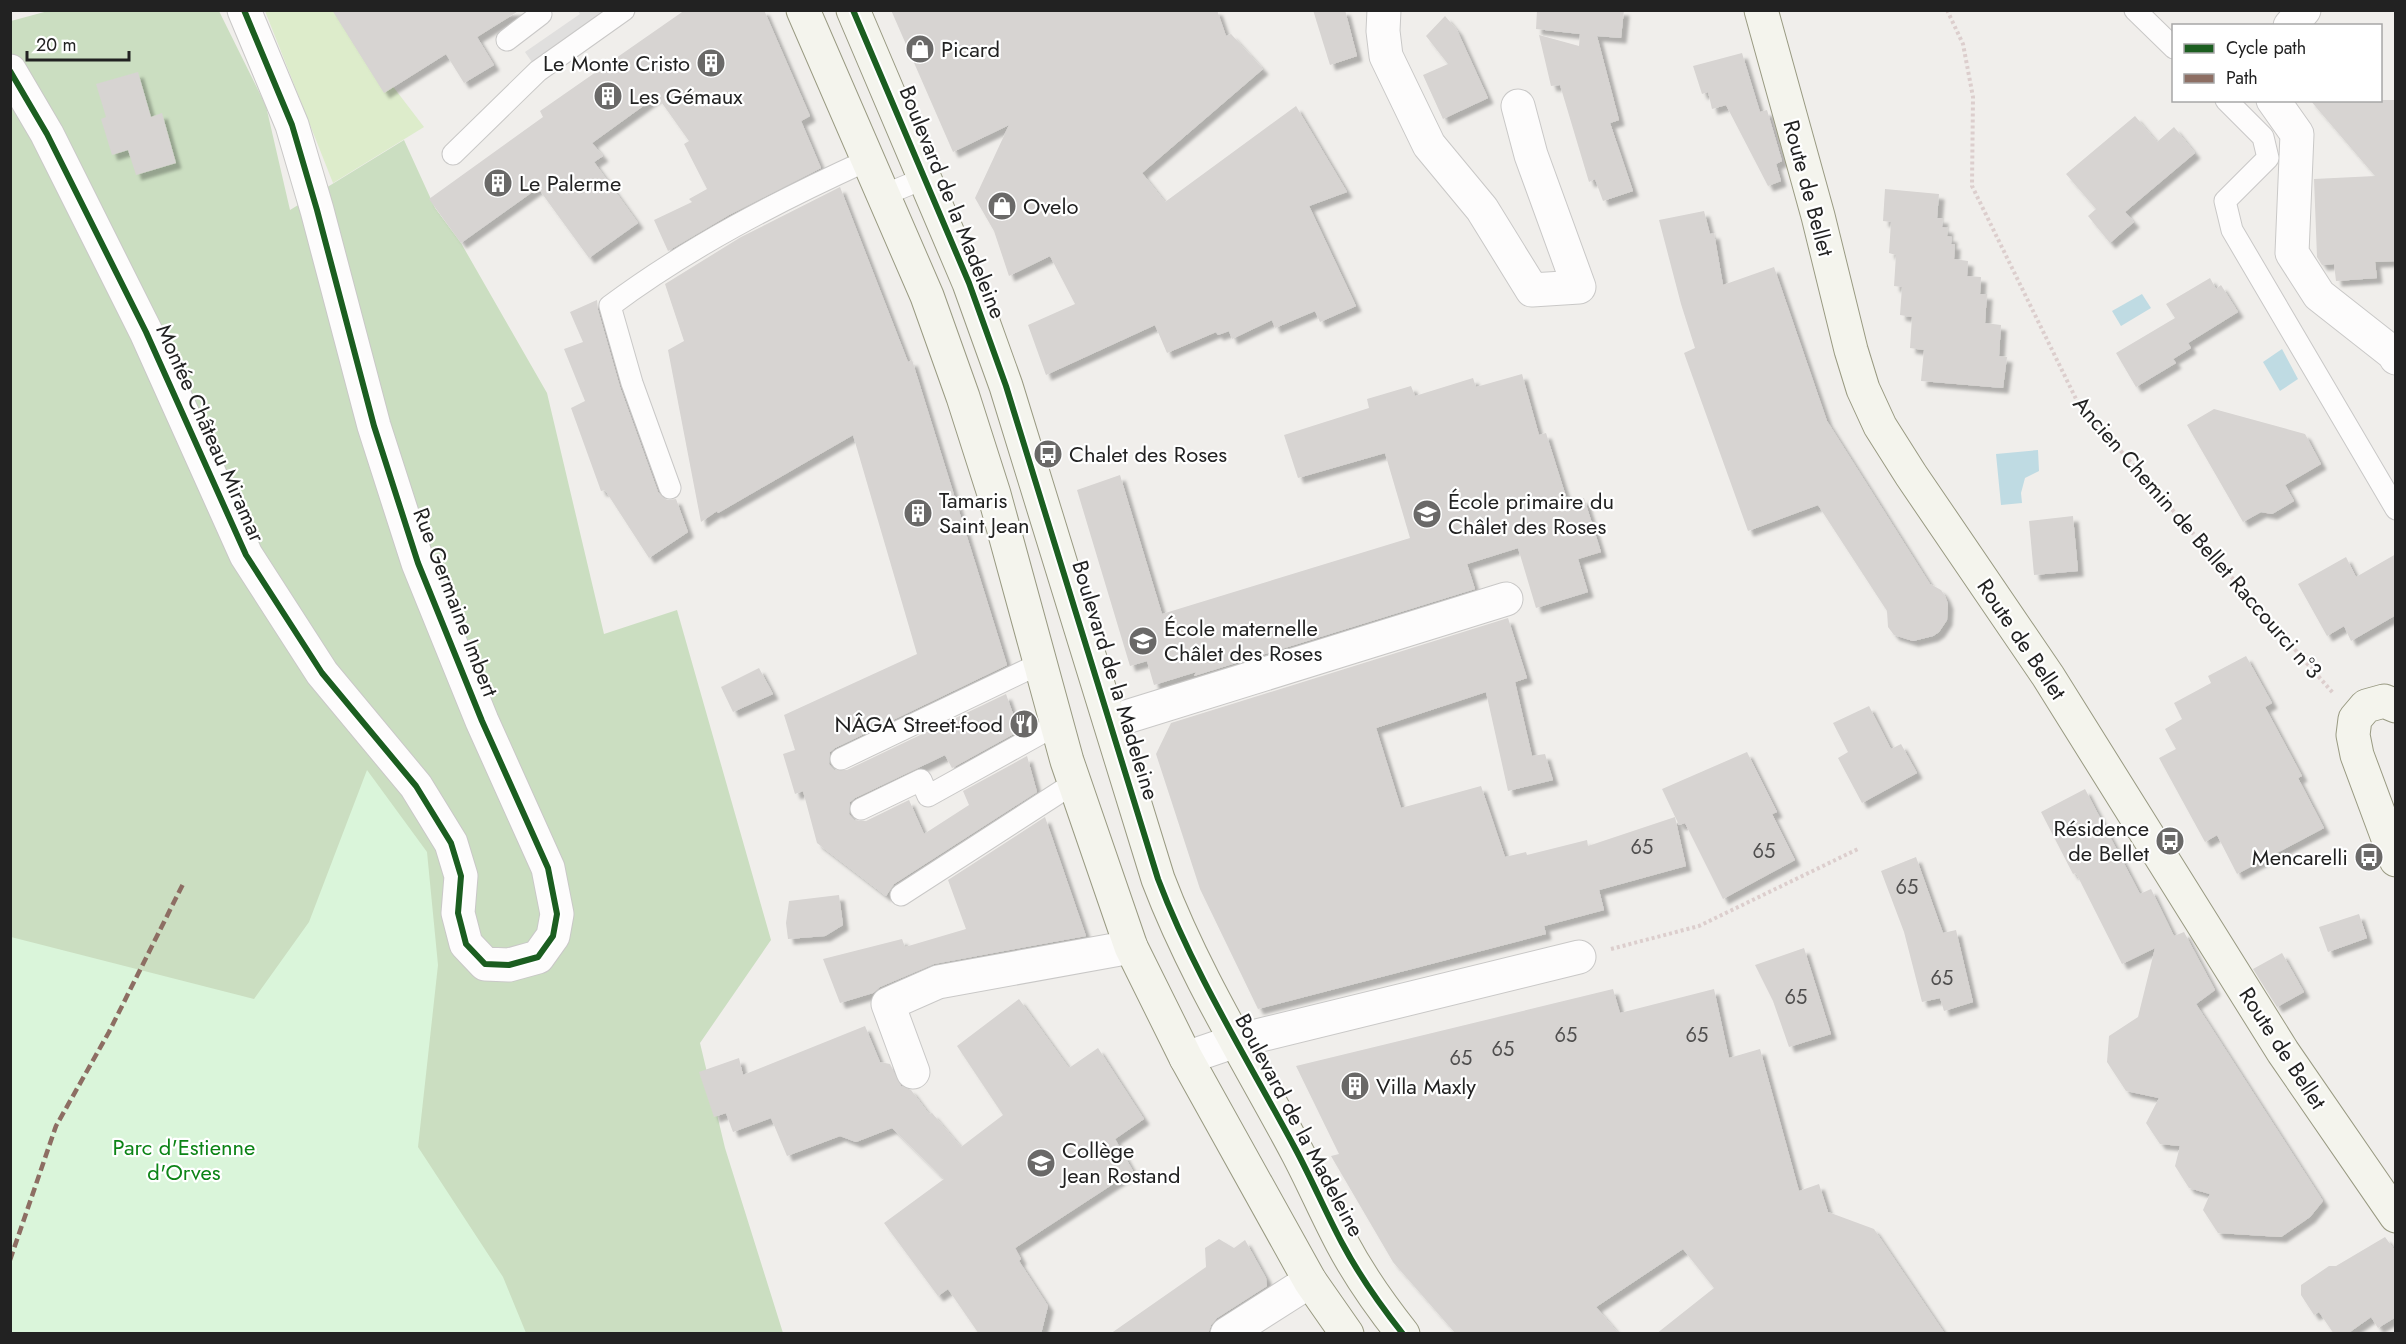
<svg xmlns="http://www.w3.org/2000/svg" width="2406" height="1344" font-family="Jost,sans-serif">
	<style>
		.grass { fill: #ddeccb }
		.forest { fill: #cbdec1 }
		.park { fill: #daf5da }
		.parking { fill: #e0dfde }
		.water { fill: #bfdbe3 }
		.building { fill: #d7d4d2; filter: url(#shadow) }
		.lines { fill: none; stroke-linecap: round; stroke-linejoin: round }
		.lane-casing { stroke: #c9c8c7; stroke-width: 23 }
		.street-casing { stroke: #c9c8c7; stroke-width: 35 }
		.secondary-casing { stroke: #999a82; stroke-width: 35 }
		.path { stroke: #dccecd; stroke-width: 4; stroke-dasharray: 3 3; stroke-linecap: butt }
		.lane { stroke: #fdfcfc; stroke-width: 21 }
		.street { stroke: #fdfcfc; stroke-width: 33 }
		.secondary { stroke: #f4f4ed; stroke-width: 33 }
		.quiet { stroke: #8d6e63; stroke-width: 4.5; stroke-dasharray: 9 4.5; stroke-linecap: butt }
		.cycleway-casing { stroke: #fff; stroke-width: 10 }
		.cycleway { stroke: #1b5e20; stroke-width: 6 }
		.labels { text-anchor: middle; dominant-baseline: central; stroke-width: 4.5; stroke-linejoin: round; paint-order: stroke }
		.number-label { font-size: 20px; fill: #4f4e4e }
		.poi-label { font-size: 22px; fill: #222; stroke: #fff; text-anchor: start }
		.street-label { font-size: 22px; fill: #222; stroke: #fff }
		.park-label { font-size: 22px; fill: #0c8416; stroke: #fff }
	</style>
	<defs>
		<filter id="shadow"><feDropShadow dx="5.5" dy="5.5" stdDeviation="1.5" flood-color="#0004"/></filter>
	</defs>
	<rect width="100%" height="100%" fill="#f0eeeb"/>
	<polygon class="grass" points="265,11 382,11 349,29 424,127 333,183"/>
	<polygon class="forest" points="48,11 219,11 266,106 290,210 404,140 435,208 461,243 547,393 604,634 677,610 771,940 700,1043 725,1148 783,1333 11,1334 11,21"/>
	<polygon class="park" points="367,770 427,852 438,965 418,1147 503,1277 526,1333 11,1333 11,937 254,999 309,922"/>
	<polygon class="parking" points="578,11 624,11 538,71 525,52 580,14"/>
	<g class="water">
		<polygon points="2142,294 2151,308 2121,326 2112,311"/>
		<polygon points="2282,349 2298,379 2280,391 2263,362"/>
		<polygon points="2038,450 2039,471 2025,478 2021,493 2022,503 2001,505 1996,454"/>
	</g>
	<g class="building">
		<polygon points="332,10 520,10 477,37 494,65 464,83 446,54 384,93"/>
		<polygon points="685,10 764,10 810,116 801,121 821,168 729,215 668,251 654,220 692,202 689,199 707,189 684,144 689,141 657,96 592,143 603,156 594,162 638,223 589,258 538,188 461,243 429,199 543,117 540,111"/>
		<polygon points="891,10 1217,10 1226,36 1231,34 1263,69 1142,173 1165,202 1296,106 1347,192 1309,206 1356,306 1320,322 1315,311 1275,328 1272,320 1232,339 1229,331 1218,335 1216,332 1167,353 1155,325 1046,375 1028,325 1075,304 1050,256 1009,276 994,231 975,198 1009,125 953,152"/>
		<polygon points="1313,10 1345,10 1357,56 1330,65"/>
		<polygon points="1537,10 1624,10 1621,38 1597,36 1619,120 1610,123 1633,191 1603,201 1595,179 1589,182 1560,85 1551,86 1539,35 1579,46 1580,34 1536,29"/>
		<polygon points="1445,16 1457,30 1488,98 1443,119 1423,75 1448,64 1426,36"/>
		<polygon points="1742,53 1760,112 1767,110 1782,161 1776,164 1781,181 1768,186 1726,105 1712,109 1708,92 1702,94 1693,66"/>
		<polygon points="138,72 151,117 162,113 176,163 136,175 128,150 112,155 101,119 106,117 96,84"/>
		<polygon points="2310,100 2396,100 2396,261 2375,262 2377,278 2336,281 2334,264 2322,265 2317,257 2314,179 2375,176"/>
		<polygon points="2135,116 2157,142 2174,127 2195,153 2125,212 2134,222 2110,243 2088,216 2096,209 2066,174"/>
		<polygon points="840,187 908,362 912,360 1007,665 835,748 830,752 829,764 834,770 847,770 1006,694 1019,731 952,768 945,755 855,798 850,802 849,814 854,820 866,821 909,800 924,834 969,805 963,791 1027,756 1037,792 894,884 886,896 817,843 803,791 795,794 783,754 795,750 784,715 917,654 853,435 718,513 717,511 701,522 668,350 684,341 665,284 741,237"/>
		<polygon points="1885,189 1939,194 1937,218 1943,218 1942,227 1948,228 1947,236 1952,237 1951,244 1955,244 1954,259 1968,261 1967,276 1981,277 1980,294 1987,294 1985,323 2001,325 1999,356 2007,357 2003,388 1921,381 1924,350 1910,348 1912,317 1900,315 1902,287 1894,286 1896,255 1889,253 1891,222 1883,221"/>
		<polygon points="1704,211 1710,234 1714,233 1723,285 1774,267 1827,421 1930,584 1941,590 1945,596 1948,604 1947,620 1939,632 1933,636 1913,641 1894,635 1888,627 1887,611 1818,505 1748,531 1684,353 1695,348 1681,304 1659,220"/>
		<polygon points="2210,278 2216,289 2221,285 2238,312 2188,343 2191,348 2173,359 2176,363 2136,387 2116,353 2175,318 2166,304"/>
		<polygon points="597,300 598,310 620,387 658,492 667,500 676,499 688,532 649,558 605,490 601,491 571,408 585,401 564,349 583,342 570,312"/>
		<polygon points="1522,374 1539,435 1546,433 1568,503 1584,498 1601,552 1578,559 1588,592 1536,608 1518,548 1467,564 1475,589 1194,676 1196,672 1154,685 1147,661 1130,666 1077,490 1120,475 1162,614 1410,538 1385,453 1298,478 1284,435 1369,408 1367,399 1411,386 1415,396 1473,378 1476,387"/>
		<polygon points="2214,409 2305,434 2321,464 2285,485 2294,501 2272,514 2261,512 2243,522 2187,425"/>
		<polygon points="2073,516 2078,571 2034,575 2029,521"/>
		<polygon points="2396,554 2396,615 2351,641 2344,626 2327,636 2298,584 2346,557 2356,577"/>
		<polygon points="1508,618 1527,678 1515,682 1532,756 1545,754 1553,780 1508,791 1486,692 1376,728 1401,808 1481,786 1505,857 1526,852 1527,855 1587,840 1588,846 1675,817 1686,866 1599,890 1604,910 1544,926 1546,934 1258,1009 1200,889 1156,754 1171,723"/>
		<polygon points="2246,656 2272,703 2265,707 2302,776 2298,778 2324,828 2237,874 2217,835 2205,842 2159,758 2176,749 2165,729 2182,719 2174,703 2211,683 2208,676"/>
		<polygon points="759,668 773,694 733,712 721,687"/>
		<polygon points="1869,706 1891,749 1901,744 1917,773 1862,803 1838,758 1848,752 1833,723"/>
		<polygon points="1747,752 1777,812 1772,814 1795,860 1723,899 1685,823 1679,825 1662,789"/>
		<polygon points="2085,789 2140,894 2151,889 2174,936 2184,932 2215,990 2196,1004 2323,1201 2310,1217 2281,1237 2218,1233 2203,1210 2210,1194 2189,1188 2175,1166 2180,1146 2160,1144 2146,1123 2159,1098 2126,1091 2107,1062 2109,1036 2138,1017 2155,948 2122,964 2076,873 2073,874 2041,812"/>
		<polygon points="1045,817 1086,936 934,964 880,987 873,993 840,1003 823,959 902,939 905,947 966,929 948,880"/>
		<polygon points="1916,857 1943,933 1956,930 1973,1002 1944,1011 1940,998 1922,1002 1904,932 1881,871"/>
		<polygon points="839,895 843,925 825,936 788,939 786,923 789,901"/>
		<polygon points="2359,914 2367,938 2328,952 2319,927"/>
		<polygon points="1804,948 1831,1034 1789,1047 1773,1001 1755,965"/>
		<polygon points="2282,953 2304,992 2277,1007 2253,969"/>
		<polygon points="1613,989 1620,1013 1714,989 1729,1058 1760,1049 1799,1191 1819,1184 1828,1212 1874,1229 1945,1334 1656,1334 1714,1288 1683,1249 1596,1307 1619,1334 1456,1334 1393,1262 1331,1156 1339,1154 1296,1066"/>
		<polygon points="1019,999 1069,1068 1098,1048 1144,1119 1115,1139 1133,1171 1015,1248 1021,1259 1019,1261 1048,1306 1041,1334 979,1334 948,1289 938,1296 884,1223 944,1179 892,1128 856,1142 840,1136 787,1156 771,1118 733,1132 726,1113 714,1117 699,1072 739,1058 743,1075 865,1026 880,1062 890,1064 901,1086 911,1090 929,1114 932,1113 961,1147 1003,1115 957,1046"/>
		<polygon points="2385,1237 2396,1252 2396,1317 2378,1328 2371,1317 2347,1334 2334,1334 2319,1312 2314,1315 2301,1295 2301,1285 2329,1266 2336,1266"/>
		<polygon points="1219,1239 1234,1248 1245,1240 1266,1278 1267,1286 1217,1318 1211,1325 1208,1334 1110,1334 1206,1267 1205,1248"/>
	</g>
	<g class="lines">
		<g class="lane-casing">
			<g id="lane">
				<polyline points="2135,10 2174,48"/>
				<polyline points="507,40 541,14 538,10"/>
				<polyline points="2226,100 2263,137 2268,158 2225,201 2232,230 2396,509"/>
				<polyline points="453,154 538,71 624,10"/>
				<polyline points="884,195 925,178"/>
				<path d="M670,488L632,383L610,306C689,247 778,201 868,160"/>
				<polyline points="841,759 1039,664"/>
				<polyline points="861,809 921,780 928,796 1056,725"/>
				<polyline points="901,895 1074,783"/>
			</g>
		</g>
		<g class="street-casing">
			<g id="street">
				<polyline points="1384,10 1383,31 1386,56 1429,145 1482,209 1532,290 1579,287 1531,155 1518,106"/>
				<polyline points="2290,26 2304,10"/>
				<polyline points="10,71 47,134 146,332 246,555 322,673 416,786 451,843 461,876 458,913 466,944 485,964 509,965 538,957 553,936 557,914 548,868 482,721 418,563 374,426 317,210 292,125 244,10"/>
				<polyline points="2273,100 2297,134 2292,253 2319,295 2394,354 2396,358"/>
				<polyline points="1110,722 1506,599"/>
				<polyline points="1186,1058 1236,1041 1579,957"/>
				<polyline points="913,1072 888,1004 938,982 1131,947"/>
				<polyline points="1227,1334 1310,1281"/>
			</g>
		</g>
		<g class="secondary-casing">
			<g id="secondary">
				<polyline points="803,10 927,296 963,397 994,494 1067,761 1131,947 1186,1058 1310,1281 1347,1334"/>
				<path d="M853,10L969,283L1006,386L1158,879C1194,974 1248,1060 1296,1150C1312,1180 1326,1213 1342,1243C1359,1275 1380,1305 1403,1334"/>
				<polyline points="1761,10 1818,216 1851,350 1863,389 1880,426 1911,475 2048,676 2283,1052 2396,1216"/>
				<polyline points="2396,706 2384,701 2366,706 2355,719 2353,735 2357,755 2396,860"/>
			</g>
		</g>
		<g class="path">
			<polyline points="1947,10 1963,44 1973,97 1972,186 2077,401 2333,693"/>
			<polyline points="1611,949 1699,926 1858,849"/>
		</g>
		<use href="#lane" class="lane"/>
		<use href="#street" class="street"/>
		<use href="#secondary" class="secondary"/>
		<polyline class="quiet" points="10,1260 56,1126 109,1032 184,882"/>
		<g class="cycleway-casing">
			<g id="cycleway">
				<path d="M853,10L969,283L1006,386L1158,879C1194,974 1248,1060 1296,1150C1312,1180 1326,1213 1342,1243C1359,1275 1380,1305 1403,1334"/>
				<polyline points="10,71 47,134 146,332 246,555 322,673 416,786 451,843 461,876 458,913 466,944 485,964 509,965 538,957 553,936 557,914 548,868 482,721 418,563 374,426 317,210 292,125 244,10"/>
			</g>
		</g>
		<use href="#cycleway" class="cycleway"/>
	</g>
	<defs>
		<g id="shop-disc" transform="scale(1.5)"><circle r="9.5" fill="#6a6968" stroke="#fff"/><path d="M-5-2.5h2.3a2.7 3.5 0 0 1 5.4 0H5L5.5 6h-11ZM-1.5-2.5h3a1.5 2.3 0 0 0-3 0Z" fill="#fff"/></g>
		<g id="building-disc" transform="scale(1.5)"><circle r="9.5" fill="#6a6968" stroke="#fff"/><path d="M-4-6H4V6H1V3H-1V6H-4ZM-2.5-4.3h1.7v1.8h-1.7ZM.8-4.3h1.7v1.8H.8ZM-2.5-1h1.7V.8h-1.7ZM.8-1h1.7V.8H.8Z" fill="#fff"/></g>
		<g id="bus-disc" transform="scale(1.5)"><circle r="9.5" fill="#6a6968" stroke="#fff"/><path d="M-5-6H5V4H4V6H2V4H-2V6H-4V4H-5ZM-3.5-4V0h7V-4ZM-3.5 1.2v1.5H-2V1.2ZM2 1.2v1.5H3.5V1.2Z" fill="#fff"/></g>
		<g id="school-disc" transform="scale(1.5)"><circle r="9.5" fill="#6a6968" stroke="#fff"/><path d="M0-5L7-2L0 1L-7-2ZM-4 1L0 2.5L4 1V4Q0 6-4 4Z" fill="#fff"/></g>
		<g id="restaurant-disc" transform="scale(1.5)"><circle r="9.5" fill="#6a6968" stroke="#fff"/><path d="M-5-6h1v4h1v-4h1v4h1v-4h1v5L-1.5 .5V6h-2V.5L-5-1ZM5-6V6H3V1.5H1.5Q1.5-4 5-6Z" fill="#fff"/></g>
	</defs>
	<g fill-rule="evenodd">
		<use href="#shop-disc" x="920" y="49"/>
		<use href="#building-disc" x="711" y="63"/>
		<use href="#building-disc" x="608" y="96"/>
		<use href="#building-disc" x="498" y="183"/>
		<use href="#shop-disc" x="1002" y="206"/>
		<use href="#bus-disc" x="1048" y="454"/>
		<use href="#building-disc" x="918" y="513"/>
		<use href="#school-disc" x="1427" y="514"/>
		<use href="#school-disc" x="1143" y="641"/>
		<use href="#restaurant-disc" x="1024" y="724"/>
		<use href="#bus-disc" x="2170" y="841"/>
		<use href="#bus-disc" x="2369" y="857"/>
		<use href="#building-disc" x="1355" y="1086"/>
		<use href="#school-disc" x="1041" y="1163"/>
	</g>
	<g class="labels">
		<g class="number-label">
			<text x="1642" y="847">65</text>
			<text x="1764" y="851">65</text>
			<text x="1907" y="887">65</text>
			<text x="1942" y="978">65</text>
			<text x="1796" y="997">65</text>
			<text x="1566" y="1035">65</text>
			<text x="1697" y="1035">65</text>
			<text x="1503" y="1049">65</text>
			<text x="1461" y="1058">65</text>
		</g>
		<g class="poi-label">
			<text x="941" y="49">Picard</text>
			<text x="690" y="63" text-anchor="end">Le Monte Cristo</text>
			<text x="629" y="96">Les Gémaux</text>
			<text x="519" y="183">Le Palerme</text>
			<text x="1023" y="206">Ovelo</text>
			<text x="1069" y="454">Chalet des Roses</text>
			<text x="939" y="500">Tamaris<tspan x="939" dy="25">Saint Jean</tspan></text>
			<text x="1448" y="501">École primaire du<tspan x="1448" dy="25">Châlet des Roses</tspan></text>
			<text x="1164" y="628">École maternelle<tspan x="1164" dy="25">Châlet des Roses</tspan></text>
			<text x="1003" y="724" text-anchor="end">NÂGA Street-food</text>
			<text x="2149" y="828" text-anchor="end">Résidence<tspan x="2149" dy="25">de Bellet</tspan></text>
			<text x="2348" y="857" text-anchor="end">Mencarelli</text>
			<text x="1376" y="1086">Villa Maxly</text>
			<text x="1062" y="1150">Collège<tspan x="1062" dy="25">Jean Rostand</tspan></text>
		</g>
		<g class="street-label">
			<text transform="translate(1809 188) rotate(75)">Route de Bellet</text>
			<text transform="translate(953 202) rotate(68)">Boulevard de la Madeleine</text>
			<text transform="translate(211 433) rotate(66)">Montée Château Miramar</text>
			<text transform="translate(2198 537) rotate(49)">Ancien Chemin de Bellet Raccourci n°3</text>
			<text transform="translate(456 602) rotate(69)">Rue Germaine Imbert</text>
			<text transform="translate(2022 639) rotate(56)">Route de Bellet</text>
			<text transform="translate(1116 680) rotate(73)">Boulevard de la Madeleine</text>
			<text transform="translate(2283 1048) rotate(57)">Route de Bellet</text>
			<text transform="translate(1300 1125) rotate(62)">Boulevard de la Madeleine</text>
		</g>
		<g class="park-label">
			<text x="184" y="1147">Parc d'Estienne<tspan x="184" dy="25">d'Orves</tspan></text>
		</g>
	</g>
	<rect width="2406" height="1344" fill="none" stroke="#222222" stroke-width="24"/>
	<rect x="2172" y="24" width="210" height="78" fill="#ffffff" stroke="#a7a7a7" stroke-width="1.5"/>
	<rect x="2184" y="44" width="30" height="9" fill="#1b5e20" stroke="#a7a7a7" stroke-width="1.5"/>
	<text x="2226" y="54" font-size="18" fill="#222222">Cycle path</text>
	<rect x="2184" y="74" width="30" height="9" fill="#8d6e63" stroke="#a7a7a7" stroke-width="1.5"/>
	<text x="2226" y="84" font-size="18" fill="#222222">Path</text>
	<path d="M27 51v9h102v-9" fill="none" stroke="#222222" stroke-width="3"/>
	<text x="36" y="51" font-size="18" fill="#222222" stroke="#ffffff" stroke-width="4.5" paint-order="stroke">20 m</text>
</svg>
